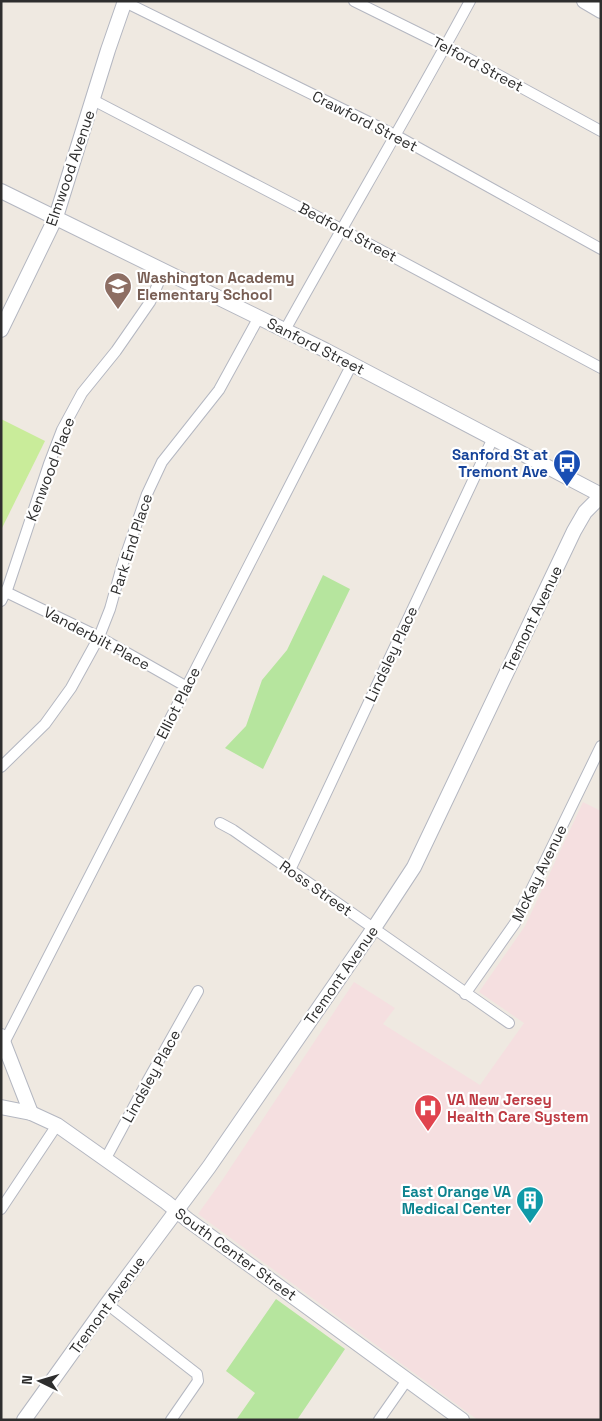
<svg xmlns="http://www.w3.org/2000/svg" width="602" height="1421" font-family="'Space Grotesk',sans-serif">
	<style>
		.medical { fill: #f5dfe0 }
		.green { fill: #b6e59e }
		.pitch { fill: #c9ec9a }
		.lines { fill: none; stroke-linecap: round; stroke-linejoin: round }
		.street-casing { stroke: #b4b7c1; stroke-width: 12 }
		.secondary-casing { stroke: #b4b7c1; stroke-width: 16 }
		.street { stroke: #fff; stroke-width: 10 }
		.secondary { stroke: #fff; stroke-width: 14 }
		.labels { text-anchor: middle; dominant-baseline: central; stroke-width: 4.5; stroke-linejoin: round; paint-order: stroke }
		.street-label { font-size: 15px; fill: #2e2e2e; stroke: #fff }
		.education-label { font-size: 15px; font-weight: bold; fill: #785e54; stroke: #fff; text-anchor: start }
		.transit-label { font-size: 15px; font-weight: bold; fill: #164399; stroke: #fff; text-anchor: end }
		.health-label { font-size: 15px; font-weight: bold; fill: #be3a42; stroke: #fff; text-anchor: start }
		.culture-label { font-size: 15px; font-weight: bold; fill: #0d838f; stroke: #fff; text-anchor: end }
	</style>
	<rect width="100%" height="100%" fill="#efe9e1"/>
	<polygon class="medical" points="583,802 601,811 601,1420 478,1420 198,1214 223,1179 354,982 395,1008 383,1024 480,1085 524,1023 479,992 525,926"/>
	<g class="green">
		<polygon points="323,575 350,589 263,769 225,748 246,726 262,680 287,650"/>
		<polygon points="276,1299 345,1349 297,1420 236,1420 255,1393 226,1371"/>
	</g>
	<polygon class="pitch" points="1,419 45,441 2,528 1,528"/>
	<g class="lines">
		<g class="street-casing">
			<g id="street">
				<polyline points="354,1 449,48 601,131"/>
				<polyline points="125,2 397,136 601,249"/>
				<polyline points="93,100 341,229 601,368"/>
				<path d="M285,330C346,220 410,112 470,1"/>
				<polyline points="6,592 99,637 187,687"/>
				<polyline points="1,601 8,587 49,464 62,430 82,393 116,351 150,302 164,270"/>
				<polyline points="1,767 45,724 71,688 99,637 110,609 122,566 147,494 162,462 219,390 259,317"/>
				<polyline points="220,823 233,830 509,1023"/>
				<polyline points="290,870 493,438"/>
				<polyline points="465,994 515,923 601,746"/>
				<polyline points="4,1043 352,364"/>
				<polyline points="105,1160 148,1080 198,991"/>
				<polyline points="1,1209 57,1125"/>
				<polyline points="107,1304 197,1374 198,1381 171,1420"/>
				<polyline points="379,1420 407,1380"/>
			</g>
		</g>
		<g class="secondary-casing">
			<g id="secondary">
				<polyline points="584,1 601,11"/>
				<polyline points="1,191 325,350 601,495"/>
				<polyline points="1,330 56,217 108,50 125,1"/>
				<polyline points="1,1036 31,1113"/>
				<polyline points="1,1107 31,1113 57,1125 166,1202 188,1220 462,1420"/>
				<polyline points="24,1420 107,1304 209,1167 374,928 414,867 574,531 585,512 601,496"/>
			</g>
		</g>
		<use href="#street" class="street"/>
		<use href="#secondary" class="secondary"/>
	</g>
	<defs>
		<g id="school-pin" transform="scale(1.4375)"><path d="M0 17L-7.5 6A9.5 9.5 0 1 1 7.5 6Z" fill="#8d6e63" stroke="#fff"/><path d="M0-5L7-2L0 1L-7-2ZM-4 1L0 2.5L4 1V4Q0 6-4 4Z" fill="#fff"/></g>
		<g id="bus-pin" transform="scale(1.4375)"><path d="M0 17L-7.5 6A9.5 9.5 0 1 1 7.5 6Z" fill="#1a4fb4" stroke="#fff"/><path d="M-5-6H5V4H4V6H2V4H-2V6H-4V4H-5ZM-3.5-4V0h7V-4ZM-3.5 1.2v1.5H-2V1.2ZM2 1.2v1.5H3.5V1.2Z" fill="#fff"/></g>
		<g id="hospital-pin" transform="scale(1.4375)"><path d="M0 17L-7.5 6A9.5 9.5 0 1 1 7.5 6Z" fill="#e0444e" stroke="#fff"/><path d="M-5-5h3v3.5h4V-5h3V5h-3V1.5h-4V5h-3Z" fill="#fff"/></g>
		<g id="building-pin" transform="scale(1.4375)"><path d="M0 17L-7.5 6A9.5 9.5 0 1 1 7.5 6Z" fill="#0f9aa8" stroke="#fff"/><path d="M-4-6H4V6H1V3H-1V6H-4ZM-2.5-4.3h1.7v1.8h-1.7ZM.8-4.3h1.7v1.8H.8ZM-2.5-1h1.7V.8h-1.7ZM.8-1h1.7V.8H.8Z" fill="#fff"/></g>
	</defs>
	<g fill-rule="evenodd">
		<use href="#school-pin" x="118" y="286"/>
		<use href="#bus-pin" x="567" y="463"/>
		<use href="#hospital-pin" x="428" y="1108"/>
		<use href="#building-pin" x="530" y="1200"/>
	</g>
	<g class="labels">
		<g class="street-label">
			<text transform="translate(478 64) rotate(28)">Telford Street</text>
			<text transform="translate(365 121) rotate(27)">Crawford Street</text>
			<text transform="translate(70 168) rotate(-71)">Elmwood Avenue</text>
			<text transform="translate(348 232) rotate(28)">Bedford Street</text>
			<text transform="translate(316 346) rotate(27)">Sanford Street</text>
			<text transform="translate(50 469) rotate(-69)">Kenwood Place</text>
			<text transform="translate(131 544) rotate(-72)">Park End Place</text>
			<text transform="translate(532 619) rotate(-64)">Tremont Avenue</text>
			<text transform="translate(97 638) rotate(28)">Vanderbilt Place</text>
			<text transform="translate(391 654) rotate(-65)">Lindsley Place</text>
			<text transform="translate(178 703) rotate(-63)">Elliot Place</text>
			<text transform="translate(539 873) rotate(-64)">McKay Avenue</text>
			<text transform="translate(316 888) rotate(35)">Ross Street</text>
			<text transform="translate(341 975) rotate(-55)">Tremont Avenue</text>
			<text transform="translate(151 1076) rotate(-61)">Lindsley Place</text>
			<text transform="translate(236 1254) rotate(36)">South Center Street</text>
			<text transform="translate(107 1305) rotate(-54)">Tremont Avenue</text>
		</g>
		<g class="education-label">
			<text x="137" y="277">Washington Academy<tspan x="137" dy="17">Elementary School</tspan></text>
		</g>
		<g class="transit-label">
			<text x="548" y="454">Sanford St at<tspan x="548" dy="17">Tremont Ave</tspan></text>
		</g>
		<g class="health-label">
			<text x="447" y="1099">VA New Jersey<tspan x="447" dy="17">Health Care System</tspan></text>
		</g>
		<g class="culture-label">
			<text x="511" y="1191">East Orange VA<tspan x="511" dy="17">Medical Center</tspan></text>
		</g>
	</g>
	<rect width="602" height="1421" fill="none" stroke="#2e2e2e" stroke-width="5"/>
	<g transform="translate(40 1381) rotate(275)" stroke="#ffffff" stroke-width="4" paint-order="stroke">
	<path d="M0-4L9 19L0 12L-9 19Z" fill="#2e2e2e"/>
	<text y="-8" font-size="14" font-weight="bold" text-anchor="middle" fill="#2e2e2e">N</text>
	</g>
</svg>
